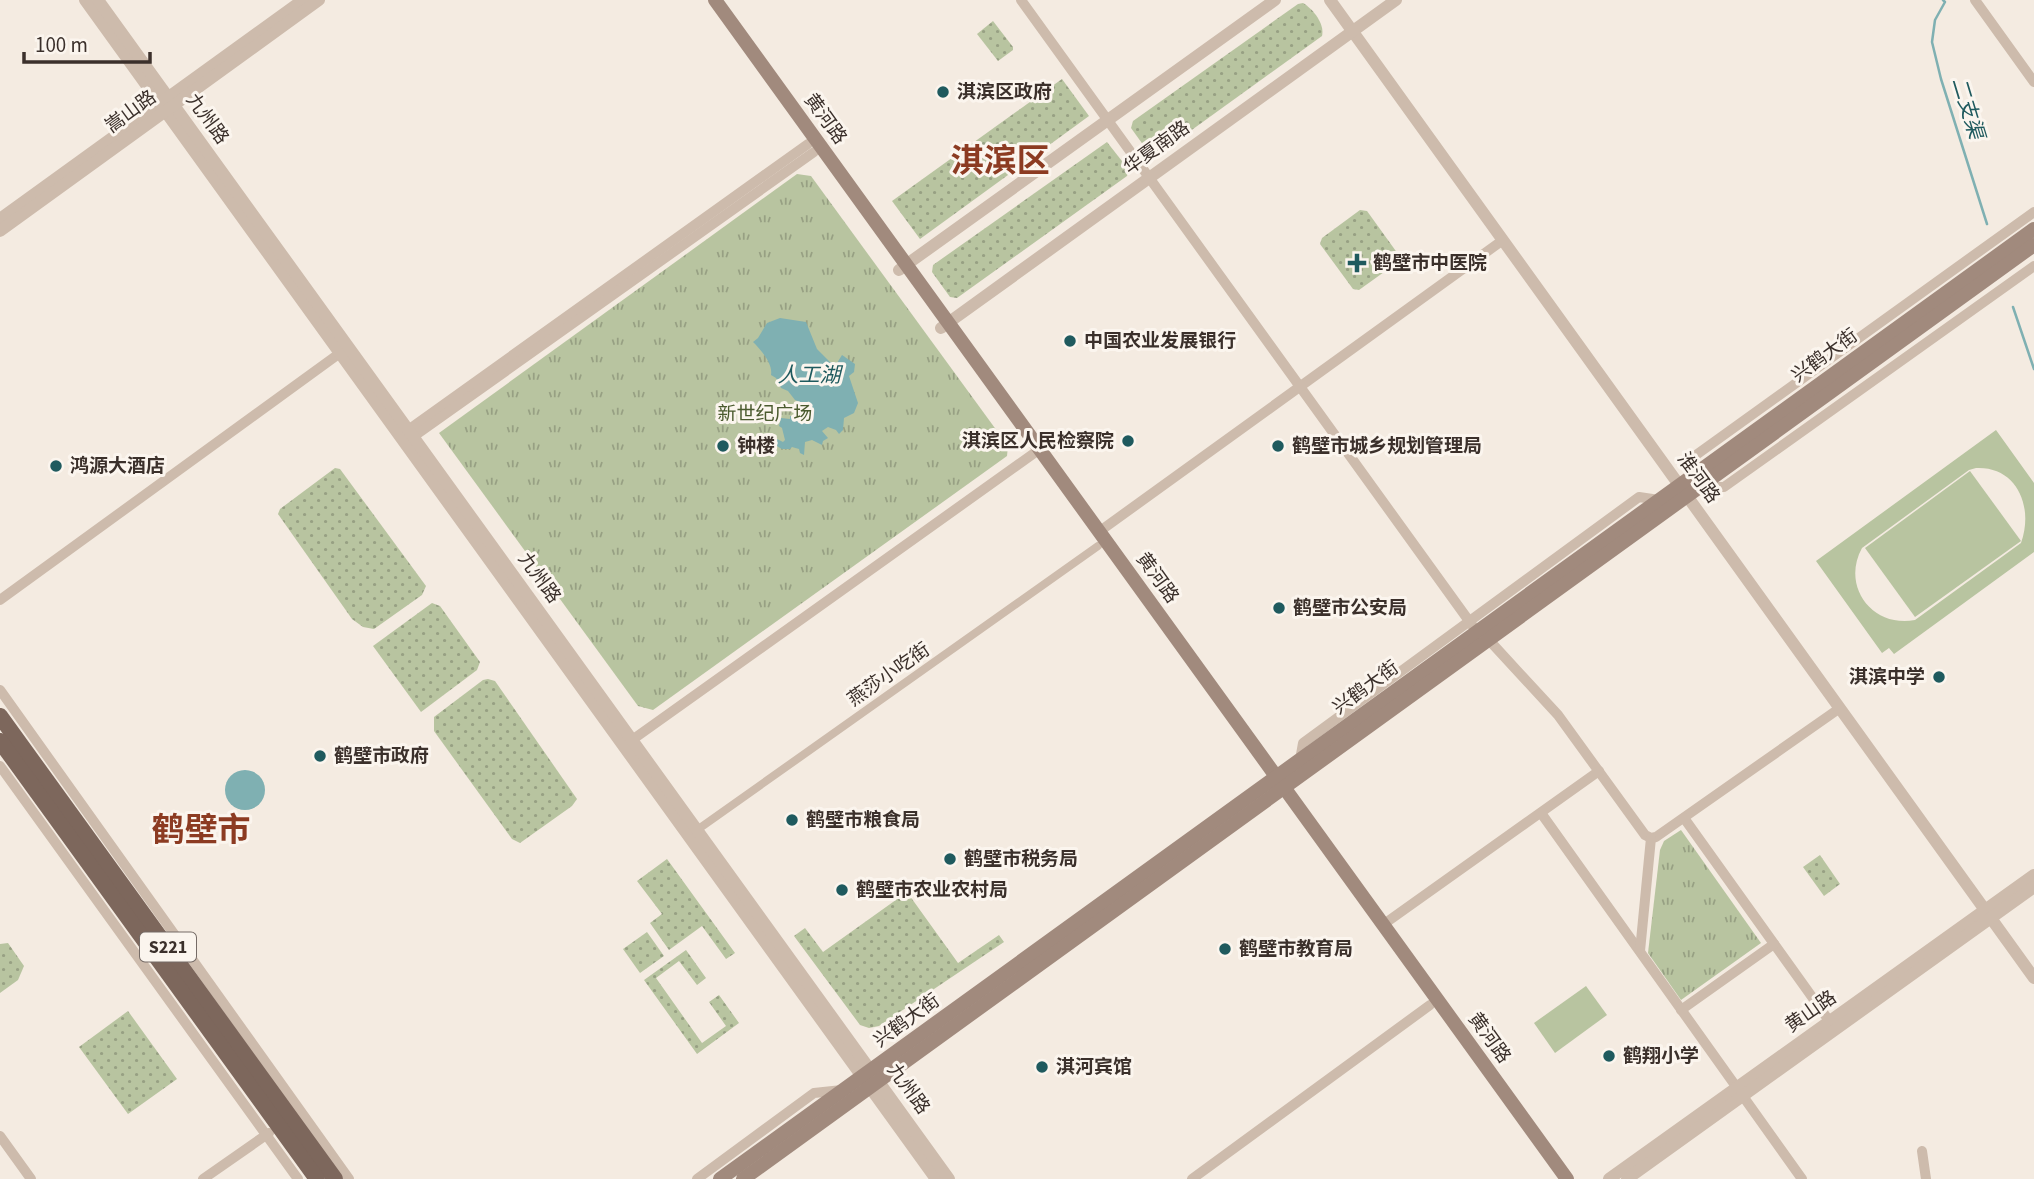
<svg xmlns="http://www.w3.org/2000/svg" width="2034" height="1179" font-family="'Source Sans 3','Noto Sans SC',sans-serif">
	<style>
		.grass { fill: url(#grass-dots) }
		.park { fill: url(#park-tufts) }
		.pitch { fill: #b8c4a0; fill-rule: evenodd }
		.water { fill: #7fb0b2 }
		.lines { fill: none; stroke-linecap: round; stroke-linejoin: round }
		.stream { stroke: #7fb0b2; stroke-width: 2.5 }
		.pedestrian { stroke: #cdbbac; stroke-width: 8 }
		.minor { stroke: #cdbbac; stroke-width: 10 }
		.tertiary { stroke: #cdbbac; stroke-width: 12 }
		.secondary { stroke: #a18a7d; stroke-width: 14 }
		.primary { stroke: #7d675c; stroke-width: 16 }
		.poi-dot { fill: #1f5a5e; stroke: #fbf5ee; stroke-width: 2.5 }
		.labels { text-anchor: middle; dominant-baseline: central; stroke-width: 6; stroke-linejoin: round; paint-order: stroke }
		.shield { fill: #fbf5ee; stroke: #756b66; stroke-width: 2 }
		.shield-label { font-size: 18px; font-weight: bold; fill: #3b302b }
		.poi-label { font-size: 19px; font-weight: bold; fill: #3b302b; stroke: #fbf5ee; text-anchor: start }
		.street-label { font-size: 19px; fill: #3b302b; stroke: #fbf5ee }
		.park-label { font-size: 19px; fill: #4a5a2e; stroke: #fbf5ee }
		.water-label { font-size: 21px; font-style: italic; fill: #1f5a5e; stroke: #fbf5ee }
		.town-label { font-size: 33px; font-weight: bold; fill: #8c3b22; stroke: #fbf5ee }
	</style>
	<defs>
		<pattern id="grass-dots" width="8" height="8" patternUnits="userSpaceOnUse" patternTransform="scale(1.75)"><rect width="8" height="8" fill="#b8c4a0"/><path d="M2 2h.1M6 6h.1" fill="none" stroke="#97a083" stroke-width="1.8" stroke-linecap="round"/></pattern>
		<pattern id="park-tufts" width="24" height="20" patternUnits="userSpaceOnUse" patternTransform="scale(1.75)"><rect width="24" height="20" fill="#b8c4a0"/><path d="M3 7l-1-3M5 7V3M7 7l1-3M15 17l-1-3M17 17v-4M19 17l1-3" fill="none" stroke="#97a083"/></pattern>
	</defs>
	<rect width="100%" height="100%" fill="#f4ebe1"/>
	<g class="grass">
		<path d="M1303,3C1313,9 1325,24 1322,36L1157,155L1149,153L1131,128L1133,121L1298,4Z"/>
		<polygon points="993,21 1013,47 1013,50 998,61 977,34"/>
		<polygon points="1062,79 1089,116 920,239 892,201"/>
		<polygon points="1107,142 1129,170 1127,176 957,298 950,297 932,272 933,265"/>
		<polygon points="1360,210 1367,211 1398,254 1398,262 1359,290 1353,289 1320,244 1322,238"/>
		<polygon points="335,468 340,469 426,586 422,595 374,629 363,627 352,619 278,514 280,509"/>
		<polygon points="432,603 440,606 480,662 477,670 421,712 373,646"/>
		<polygon points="488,679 495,681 577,799 572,806 520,843 512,839 434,731 434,717 483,680"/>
		<polygon points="1820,855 1840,884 1824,896 1803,867"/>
		<polygon points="667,859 735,953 726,959 702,926 669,950 650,923 662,914 637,881"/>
		<polygon points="907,892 958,963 999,935 1004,942 879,1026 869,1028 860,1025 794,936 805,928 823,952"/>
		<polygon points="647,932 664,956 640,973 623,949"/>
		<polygon points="8,943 24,966 18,980 0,993 0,944"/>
		<polygon points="686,950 706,978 697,985 679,961 656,978 702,1043 726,1026 709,1002 719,995 739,1023 697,1054 644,980"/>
		<polygon points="128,1011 177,1079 128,1114 79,1047"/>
	</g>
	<g class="park">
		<polygon points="797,174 811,176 1008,446 1007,456 653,710 638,706 439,433"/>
		<polygon points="1681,830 1761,943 1681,1000 1648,953 1660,850 1664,841"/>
	</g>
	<g class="pitch">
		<path d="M1996,430L2034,483V552L1894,654L1889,648L1882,653L1816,561ZM1976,468C2017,466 2034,507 2021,543L1915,620C1872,628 1841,586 1862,548L1969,470Z"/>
		<polygon points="1970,471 2021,541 1915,617 1865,548"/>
		<polygon points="1586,986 1607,1015 1555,1053 1534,1023"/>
	</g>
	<g class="water">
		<path d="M780,318L806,322L817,349L830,362L837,363L842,355L855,364L854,372L849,376L858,403L854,413L844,418L843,430L839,434L836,430L828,427L822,431L828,438L823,441L822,445L812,440L805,442L804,455L800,453L799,449L792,447L790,449H782L773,444L775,438L783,442L785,440L782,428L779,426L781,418L790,419V416L803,417L810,406L795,400L788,391L781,388L776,378L771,375C773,364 762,351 753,342L758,338L767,323Z"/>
		<circle cx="245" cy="790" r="20"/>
	</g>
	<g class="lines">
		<g class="stream">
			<polyline points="1943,0 1945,2 1935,20 1932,42 1941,79 1987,224"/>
			<polyline points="2013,307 2034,369"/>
		</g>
		<polyline class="pedestrian" points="697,830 1098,546"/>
		<g class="minor">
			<polyline points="1021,0 1477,632"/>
			<polyline points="1975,0 2034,82"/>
			<polyline points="408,430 808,144"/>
			<polyline points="413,437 814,152"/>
			<polyline points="1689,478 1696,455 2034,212"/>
			<polyline points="1698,487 1724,487 2034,266"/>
			<polyline points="1100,531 1503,240"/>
			<polyline points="0,600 340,353"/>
			<polyline points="1488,639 1558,715 1645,835 1651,838 1656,837 1840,708"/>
			<polyline points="0,690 349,1179"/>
			<polyline points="632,740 1040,449"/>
			<polyline points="1300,760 1303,743 1639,497 1659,500"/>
			<polyline points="0,766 298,1179"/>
			<polyline points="1541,813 1802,1179"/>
			<polyline points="1684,818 1830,1022"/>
			<polyline points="1384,924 1599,771"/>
			<polyline points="1640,951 1651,838"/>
			<polyline points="1681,1010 1774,944"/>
			<polyline points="0,1136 31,1179"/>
			<polyline points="1922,1151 1926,1179"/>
			<polyline points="203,1179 269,1133"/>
			<polyline points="697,1179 814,1093 842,1090"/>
			<polyline points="1192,1179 1430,1005"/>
		</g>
		<g class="tertiary">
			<polyline points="85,0 936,1179"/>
			<polyline points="98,0 949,1179"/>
			<polyline points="1330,0 2034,978"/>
			<polyline points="0,219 303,0"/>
			<polyline points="0,231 319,0"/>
			<polyline points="899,270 1275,0"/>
			<polyline points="941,328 1396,0"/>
			<polyline points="1609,1179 2034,875"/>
			<polyline points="1627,1179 2034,887"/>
		</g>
		<g class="secondary">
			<polyline points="715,0 1567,1179"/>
			<polyline points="720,1179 2034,229"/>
			<polyline points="743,1179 2034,245"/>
		</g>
		<g class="primary">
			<polyline points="0,716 335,1179"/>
			<polyline points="0,741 317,1179"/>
		</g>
	</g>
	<g class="poi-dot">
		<circle cx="943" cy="92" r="7"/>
		<path d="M1353.5 252.5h7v7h7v7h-7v7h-7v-7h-7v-7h7z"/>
		<circle cx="1070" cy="341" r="7"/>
		<circle cx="1128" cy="441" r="7"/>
		<circle cx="723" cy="446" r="7"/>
		<circle cx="1278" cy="446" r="7"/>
		<circle cx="56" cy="466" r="7"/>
		<circle cx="1279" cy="608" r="7"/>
		<circle cx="1939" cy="677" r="7"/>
		<circle cx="320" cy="756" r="7"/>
		<circle cx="792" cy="820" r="7"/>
		<circle cx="950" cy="859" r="7"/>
		<circle cx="842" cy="890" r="7"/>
		<circle cx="1225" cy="949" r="7"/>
		<circle cx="1609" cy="1056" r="7"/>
		<circle cx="1042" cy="1067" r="7"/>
	</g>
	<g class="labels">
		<rect class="shield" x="140" y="932.5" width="56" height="29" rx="5"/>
		<g class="shield-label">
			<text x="168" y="947">S221</text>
		</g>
		<g class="poi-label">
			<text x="957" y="92">淇滨区政府</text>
			<text x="1373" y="263">鹤壁市中医院</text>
			<text x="1084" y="341">中国农业发展银行</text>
			<text x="1114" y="441" text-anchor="end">淇滨区人民检察院</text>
			<text x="737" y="446">钟楼</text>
			<text x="1292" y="446">鹤壁市城乡规划管理局</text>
			<text x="70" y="466">鸿源大酒店</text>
			<text x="1293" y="608">鹤壁市公安局</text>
			<text x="1925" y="677" text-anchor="end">淇滨中学</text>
			<text x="334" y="756">鹤壁市政府</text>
			<text x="806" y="820">鹤壁市粮食局</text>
			<text x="964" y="859">鹤壁市税务局</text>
			<text x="856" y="890">鹤壁市农业农村局</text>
			<text x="1239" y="949">鹤壁市教育局</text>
			<text x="1623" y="1056">鹤翔小学</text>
			<text x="1056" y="1067">淇河宾馆</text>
		</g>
		<g class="street-label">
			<text transform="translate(131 112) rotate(-36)">嵩山路</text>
			<text transform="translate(207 119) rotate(54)">九州路</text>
			<text transform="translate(825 119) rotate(54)">黄河路</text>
			<text transform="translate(1157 148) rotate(-36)">华夏南路</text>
			<text transform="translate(1825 356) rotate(-36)">兴鹤大街</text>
			<text transform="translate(1698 478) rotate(54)">淮河路</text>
			<text transform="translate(539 578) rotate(54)">九州路</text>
			<text transform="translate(1157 578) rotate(54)">黄河路</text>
			<text transform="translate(889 675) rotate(-35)">燕莎小吃街</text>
			<text transform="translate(1366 688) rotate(-36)">兴鹤大街</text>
			<text transform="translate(1811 1012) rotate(-35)">黄山路</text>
			<text transform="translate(907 1021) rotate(-36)">兴鹤大街</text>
			<text transform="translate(1489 1038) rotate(54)">黄河路</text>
			<text transform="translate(908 1089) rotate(54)">九州路</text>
		</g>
		<g class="park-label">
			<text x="765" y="414">新世纪广场</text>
		</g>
		<g class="water-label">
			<text transform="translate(1968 108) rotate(73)">二支渠</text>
			<text x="809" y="375">人工湖</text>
		</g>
		<g class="town-label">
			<text x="1000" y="161">淇滨区</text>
			<text x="201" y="830">鹤壁市</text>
		</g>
	</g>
	<path d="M24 52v10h126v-10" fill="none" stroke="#3b302b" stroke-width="3.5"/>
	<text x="35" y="52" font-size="21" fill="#3b302b" stroke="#fbf5ee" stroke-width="5" paint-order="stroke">100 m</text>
</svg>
